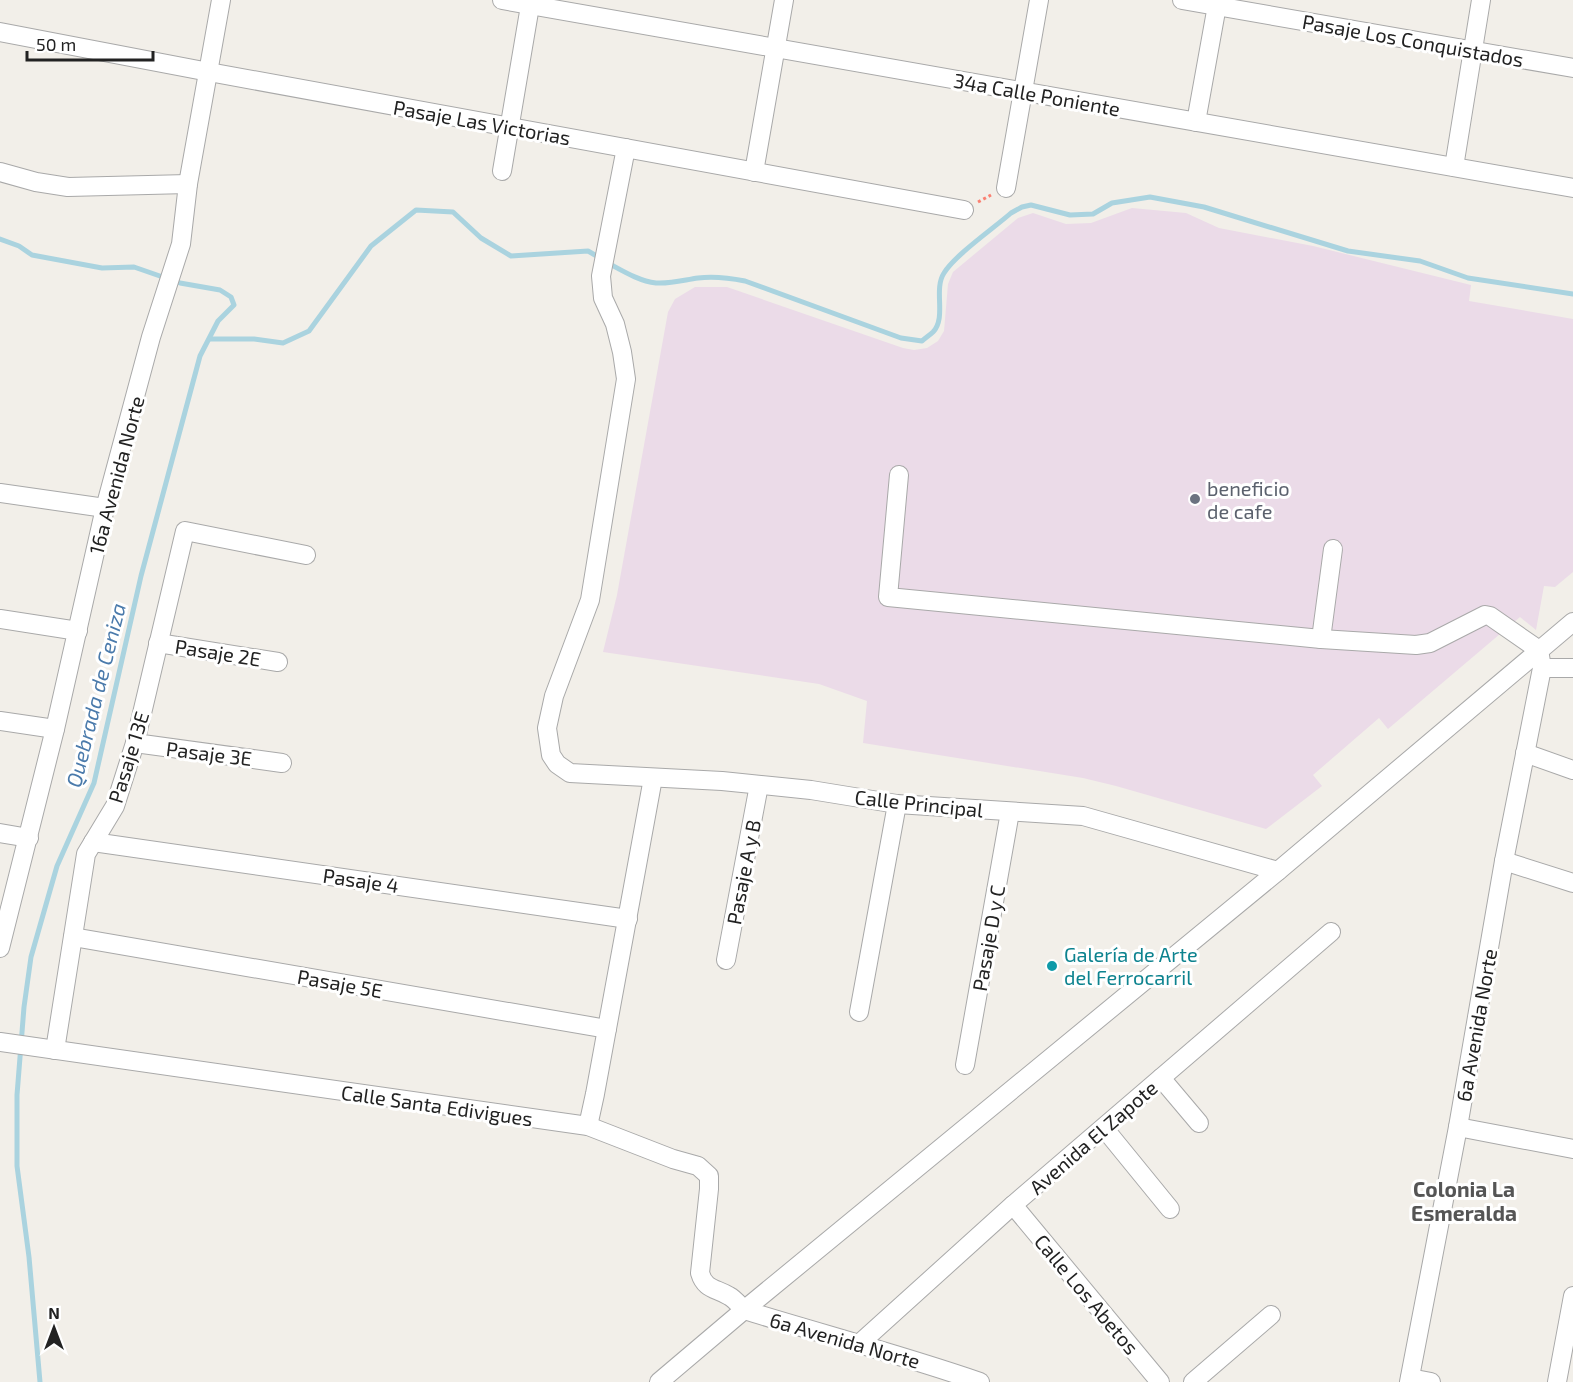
<svg xmlns="http://www.w3.org/2000/svg" width="1573" height="1382" font-family="'Exo 2',sans-serif">
	<style>
		.industrial { fill: #ebdbe8 }
		.lines { fill: none; stroke-linecap: round; stroke-linejoin: round }
		.stream { stroke: #aad3df; stroke-width: 5 }
		.minor-casing { stroke: #a9a9a9; stroke-width: 20 }
		.path { stroke: #fa8072; stroke-width: 3; stroke-dasharray: 3 3; stroke-linecap: butt }
		.minor { stroke: #fff; stroke-width: 18 }
		.worship-dot { fill: #6b7280; stroke: #fff; stroke-width: 2 }
		.culture-dot { fill: #0f9aa8; stroke: #fff; stroke-width: 2 }
		.labels { text-anchor: middle; dominant-baseline: central; stroke-width: 6; stroke-linejoin: round; paint-order: stroke }
		.street-label { font-size: 20px; fill: #222; stroke: #fff }
		.worship-label { font-size: 20px; fill: #5b616d; stroke: #fff; text-anchor: start }
		.culture-label { font-size: 20px; fill: #0d838f; stroke: #fff; text-anchor: start }
		.water-label { font-size: 21px; font-style: italic; fill: #4a7aab; stroke: #fff }
		.neighbourhood-label { font-size: 21px; font-weight: bold; fill: #555; stroke: #fff }
	</style>
	<rect width="100%" height="100%" fill="#f2efe9"/>
	<polygon class="industrial" points="1132,208 1186,213 1219,228 1313,246 1471,285 1469,301 1573,319 1573,572 1555,587 1544,586 1536,630 1520,617 1388,729 1379,718 1313,775 1322,786 1266,829 1116,786 1083,778 863,743 867,701 819,684 603,652 617,595 668,312 675,299 695,287 727,287 903,348 914,350 927,348 938,341 944,331 948,284 953,272 1018,218 1033,213 1066,224 1091,223"/>
	<g class="lines">
		<g class="stream">
			<polyline points="0,239 19,246 32,255 102,268 134,267 180,283 220,290 231,297 234,305 218,321 200,356 141,576 94,783 57,866 31,957 24,1007 17,1095 17,1166 29,1257 40,1382"/>
			<path d="M608,263C623,271 639,281 656,283C671,284 684,280 698,278C714,276 730,278 745,281L901,338L922,341C925,338 930,335 933,332C947,317 933,290 944,273C955,255 994,228 1011,213L1022,207L1031,205L1070,215L1093,214L1112,203L1150,197L1204,207L1348,251L1420,261L1468,278L1573,294"/>
			<polyline points="210,339 254,339 283,343 309,331 371,246 416,210 453,212 481,238 511,256 588,251 600,258"/>
		</g>
		<g class="minor-casing">
			<g id="minor">
				<polyline points="502,0 1573,188"/>
				<polyline points="1182,0 1573,68"/>
				<polyline points="0,32 209,72 964,210"/>
				<polyline points="1196,122 1218,0"/>
				<polyline points="626,148 601,276 603,298 615,324 622,352 626,379 590,600 554,696 547,728 551,755 557,764 570,773 722,781 811,790 897,804 1083,816 1278,871"/>
				<polyline points="1454,167 1481,0"/>
				<polyline points="502,171 531,0"/>
				<polyline points="0,172 36,182 68,187 188,184"/>
				<polyline points="754,172 784,0"/>
				<polyline points="1006,188 1039,0"/>
				<polyline points="899,475 888,597 1321,639 1416,645 1430,643 1485,615 1490,616 1539,650 1542,668 1504,861 1458,1127 1409,1382"/>
				<polyline points="0,493 105,508"/>
				<polyline points="0,619 78,631"/>
				<polyline points="1321,639 1333,549"/>
				<polyline points="158,643 278,662"/>
				<polyline points="1542,668 1573,668"/>
				<polyline points="0,721 55,729"/>
				<polyline points="135,743 282,763"/>
				<polyline points="1525,753 1573,770"/>
				<polyline points="0,833 29,838"/>
				<polyline points="93,842 628,919"/>
				<polyline points="1504,861 1573,883"/>
				<polyline points="73,937 607,1029"/>
				<polyline points="0,948 55,729 105,508 151,337 181,244 188,184 221,0"/>
				<polyline points="726,960 759,785"/>
				<polyline points="859,1012 897,804"/>
				<path d="M0,1042L588,1126L673,1159L698,1166L709,1176V1189L700,1273C705,1290 716,1288 729,1296C735,1299 739,1305 744,1310C822,1334 902,1355 980,1382"/>
				<polyline points="55,1050 86,854 115,806 135,743 185,531 306,555"/>
				<polyline points="965,1065 1010,812"/>
				<polyline points="1161,1078 1199,1123"/>
				<polyline points="588,1126 595,1094 653,778"/>
				<polyline points="1458,1127 1573,1149"/>
				<polyline points="1104,1128 1170,1209"/>
				<polyline points="1013,1205 1160,1382"/>
				<polyline points="858,1345 1013,1205 1331,932"/>
				<polyline points="1410,1378 1431,1382"/>
				<polyline points="659,1382 744,1310 1278,871 1573,622"/>
				<polyline points="1193,1382 1271,1315"/>
				<polyline points="1557,1382 1573,1296"/>
			</g>
		</g>
		<polyline class="path" points="978,202 991,195"/>
		<use href="#minor" class="minor"/>
	</g>
	<circle class="worship-dot" cx="1195" cy="499" r="6"/>
	<circle class="culture-dot" cx="1052" cy="966" r="6"/>
	<g class="labels">
		<g class="street-label">
			<text transform="translate(1413 40) rotate(10)">Pasaje Los Conquistados</text>
			<text transform="translate(1037 94) rotate(10)">34a Calle Poniente</text>
			<text transform="translate(482 122) rotate(10)">Pasaje Las Victorias</text>
			<text transform="translate(116 475) rotate(-75)">16a Avenida Norte</text>
			<text transform="translate(218 652) rotate(9)">Pasaje 2E</text>
			<text transform="translate(209 753) rotate(7)">Pasaje 3E</text>
			<text transform="translate(128 757) rotate(-73)">Pasaje 13E</text>
			<text transform="translate(919 803) rotate(6)">Calle Principal</text>
			<text transform="translate(743 872) rotate(-79)">Pasaje A y B</text>
			<text transform="translate(361 880) rotate(8)">Pasaje 4</text>
			<text transform="translate(988 938) rotate(-80)">Pasaje D y C</text>
			<text transform="translate(340 983) rotate(10)">Pasaje 5E</text>
			<text transform="translate(1476 1025) rotate(-80)">6a Avenida Norte</text>
			<text transform="translate(437 1105) rotate(8)">Calle Santa Edivigues</text>
			<text transform="translate(1093 1137) rotate(-41)">Avenida El Zapote</text>
			<text transform="translate(1087 1294) rotate(50)">Calle Los Abetos</text>
			<text transform="translate(845 1340) rotate(16)">6a Avenida Norte</text>
		</g>
		<g class="worship-label">
			<text x="1207" y="488">beneficio<tspan x="1207" dy="23">de cafe</tspan></text>
		</g>
		<g class="culture-label">
			<text x="1064" y="954">Galería de Arte<tspan x="1064" dy="23">del Ferrocarril</tspan></text>
		</g>
		<g class="water-label">
			<text transform="translate(95 695) rotate(-76)">Quebrada de Ceniza</text>
		</g>
		<g class="neighbourhood-label">
			<text x="1464" y="1188">Colonia La<tspan x="1464" dy="24">Esmeralda</tspan></text>
		</g>
	</g>
	<g transform="translate(54 1328)" stroke="#ffffff" stroke-width="4.5" paint-order="stroke">
	<path d="M0-4.5L10 22L0 15L-10 22Z" fill="#222222"/>
	<text y="-9" font-size="16" font-weight="bold" text-anchor="middle" fill="#222222">N</text>
	</g>
	<path d="M27 51v9h126v-9" fill="none" stroke="#222222" stroke-width="3"/>
	<text x="36" y="51" font-size="18" fill="#222222" stroke="#ffffff" stroke-width="4.5" paint-order="stroke">50 m</text>
</svg>
